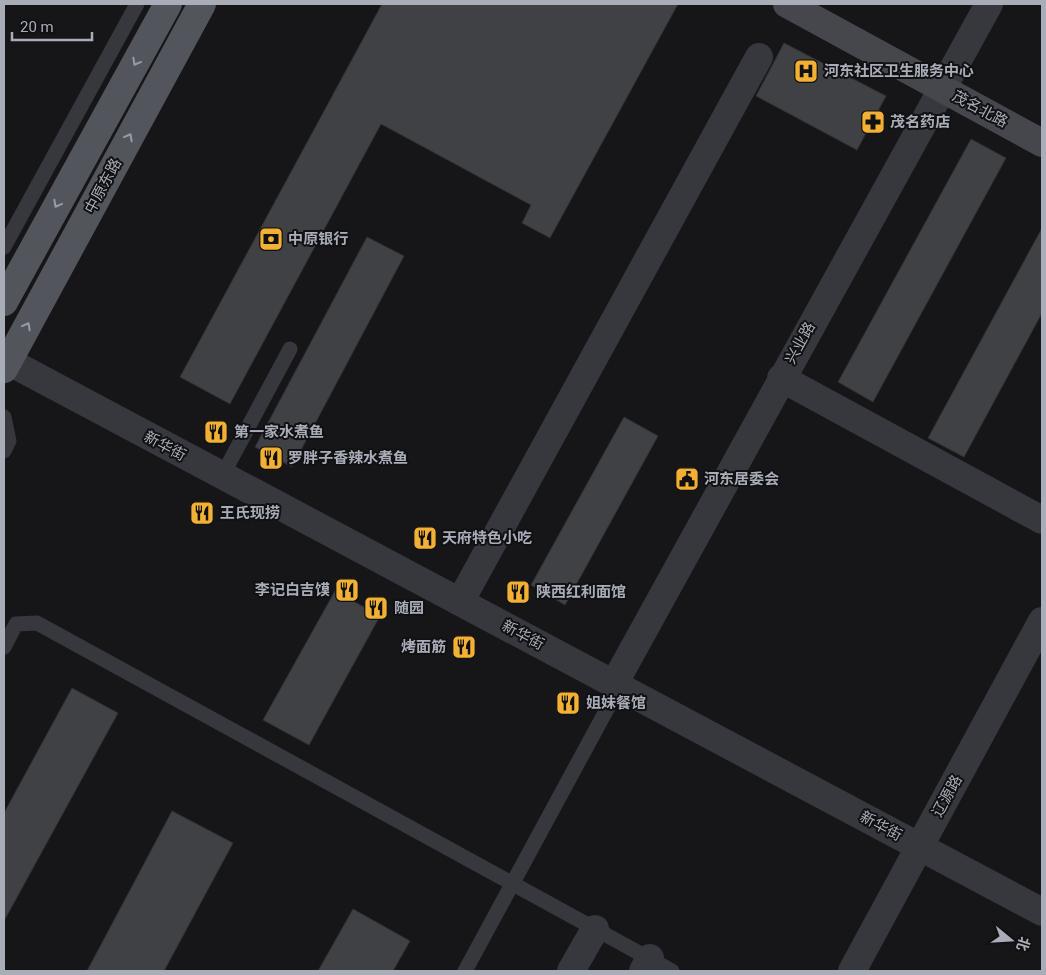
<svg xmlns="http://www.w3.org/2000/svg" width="1046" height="975" font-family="Roboto,'Noto Sans SC',sans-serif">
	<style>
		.building { fill: #404145; stroke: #303034 }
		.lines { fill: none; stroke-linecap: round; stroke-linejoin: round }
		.lane { stroke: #37383d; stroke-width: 15 }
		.street { stroke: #37383d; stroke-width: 28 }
		.secondary { stroke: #45474d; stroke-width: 28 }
		.primary { stroke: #53555c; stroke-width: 28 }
		.oneway { stroke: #979ba6 }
		.labels { text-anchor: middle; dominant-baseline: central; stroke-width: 4; stroke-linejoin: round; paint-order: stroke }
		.poi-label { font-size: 15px; font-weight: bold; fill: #a8adb8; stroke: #111113; text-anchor: start }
		.street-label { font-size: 15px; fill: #a8adb8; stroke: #111113 }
	</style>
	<rect width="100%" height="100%" fill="#161618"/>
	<g class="building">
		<polygon points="382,4 678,4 550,238 522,223 531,205 381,124 230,404 180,377"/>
		<polygon points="784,43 886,96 857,150 756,96"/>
		<polygon points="971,139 1006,158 873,402 838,382"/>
		<polygon points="1042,228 1042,313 964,457 928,438"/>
		<polygon points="367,237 404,256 292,467 255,447"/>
		<polygon points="624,417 658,436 565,605 531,585"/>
		<polygon points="335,591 380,616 309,745 263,720"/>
		<polygon points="72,688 118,713 4,921 4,813"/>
		<polygon points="172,811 233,843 164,971 87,971"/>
		<polygon points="353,909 410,941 393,971 318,971"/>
	</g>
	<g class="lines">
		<g class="lane">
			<polyline points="4,247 137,4"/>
			<polyline points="4,417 9,441 4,451"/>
			<polyline points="222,476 290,349"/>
			<polyline points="4,647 16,624 37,623 672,971"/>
			<polyline points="465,971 619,687"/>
		</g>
		<g class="street">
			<polyline points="4,359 1042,912"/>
			<polyline points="781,378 1042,520"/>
			<polyline points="460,602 759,57"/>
			<polyline points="614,684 989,4"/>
			<polyline points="571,971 595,929"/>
			<polyline points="643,971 650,958"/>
			<polyline points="852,971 1042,621"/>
		</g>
		<polyline class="secondary" points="787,4 1042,143"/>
		<g class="primary">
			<polyline points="4,302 168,4"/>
			<polyline points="4,369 202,4"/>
		</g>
	</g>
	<defs><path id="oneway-chevron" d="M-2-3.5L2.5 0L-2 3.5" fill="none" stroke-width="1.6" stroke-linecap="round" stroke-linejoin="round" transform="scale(1.25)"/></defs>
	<g class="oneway">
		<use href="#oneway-chevron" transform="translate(136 62) rotate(119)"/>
		<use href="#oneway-chevron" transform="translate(129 137) rotate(-62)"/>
		<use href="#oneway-chevron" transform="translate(57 204) rotate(118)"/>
		<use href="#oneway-chevron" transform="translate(27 326) rotate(-62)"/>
	</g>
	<defs>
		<g id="hospital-square" transform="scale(1.25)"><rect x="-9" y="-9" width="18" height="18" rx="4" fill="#f2b134" stroke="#111113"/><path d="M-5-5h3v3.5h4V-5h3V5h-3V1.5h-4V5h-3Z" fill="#111"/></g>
		<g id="pharmacy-square" transform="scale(1.25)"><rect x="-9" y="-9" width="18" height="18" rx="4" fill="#f2b134" stroke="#111113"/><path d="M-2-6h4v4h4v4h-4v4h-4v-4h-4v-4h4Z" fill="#111"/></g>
		<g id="bank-square" transform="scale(1.25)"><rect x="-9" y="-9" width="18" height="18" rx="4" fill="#f2b134" stroke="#111113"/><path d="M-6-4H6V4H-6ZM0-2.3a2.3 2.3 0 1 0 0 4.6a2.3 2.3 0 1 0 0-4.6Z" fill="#111"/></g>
		<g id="restaurant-square" transform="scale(1.25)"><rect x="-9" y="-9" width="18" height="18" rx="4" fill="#f2b134" stroke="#111113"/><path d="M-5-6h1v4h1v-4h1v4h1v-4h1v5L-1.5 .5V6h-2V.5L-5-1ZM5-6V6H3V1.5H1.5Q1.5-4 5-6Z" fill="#111"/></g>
		<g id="civic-square" transform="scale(1.25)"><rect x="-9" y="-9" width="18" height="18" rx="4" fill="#f2b134" stroke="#111113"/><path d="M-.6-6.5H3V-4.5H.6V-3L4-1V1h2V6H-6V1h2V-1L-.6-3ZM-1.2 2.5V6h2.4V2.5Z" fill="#111"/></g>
	</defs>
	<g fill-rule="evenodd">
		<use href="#hospital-square" x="806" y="71"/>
		<use href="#pharmacy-square" x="873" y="122"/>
		<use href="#bank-square" x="271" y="239"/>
		<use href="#restaurant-square" x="216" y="432"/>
		<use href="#restaurant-square" x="271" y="458"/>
		<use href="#civic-square" x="687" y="479"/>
		<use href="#restaurant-square" x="202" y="513"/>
		<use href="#restaurant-square" x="425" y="538"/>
		<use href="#restaurant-square" x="347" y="590"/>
		<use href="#restaurant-square" x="518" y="592"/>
		<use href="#restaurant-square" x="376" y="608"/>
		<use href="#restaurant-square" x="464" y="647"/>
		<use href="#restaurant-square" x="568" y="703"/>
	</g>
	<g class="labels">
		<g class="poi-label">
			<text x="824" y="71">河东社区卫生服务中心</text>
			<text x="890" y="122">茂名药店</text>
			<text x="288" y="239">中原银行</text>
			<text x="234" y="432">第一家水煮鱼</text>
			<text x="288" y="458">罗胖子香辣水煮鱼</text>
			<text x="704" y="479">河东居委会</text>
			<text x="220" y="513">王氏现捞</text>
			<text x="442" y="538">天府特色小吃</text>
			<text x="330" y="590" text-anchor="end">李记白吉馍</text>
			<text x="536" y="592">陕西红利面馆</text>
			<text x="394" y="608">随园</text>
			<text x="446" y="647" text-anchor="end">烤面筋</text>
			<text x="586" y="703">姐妹餐馆</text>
		</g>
		<g class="street-label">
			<text transform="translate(980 109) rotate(28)">茂名北路</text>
			<text transform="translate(103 186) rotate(-62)">中原东路</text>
			<text transform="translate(800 343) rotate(-61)">兴业路</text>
			<text transform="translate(165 446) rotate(28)">新华街</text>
			<text transform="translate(523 635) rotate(28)">新华街</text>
			<text transform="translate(947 796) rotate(-61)">辽源路</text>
			<text transform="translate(881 826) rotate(28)">新华街</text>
		</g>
	</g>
	<rect width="1046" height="975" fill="none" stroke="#a8adb8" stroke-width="10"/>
	<g transform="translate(1011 940) rotate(108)" stroke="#111113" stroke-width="4" paint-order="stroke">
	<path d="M0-4L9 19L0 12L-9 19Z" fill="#a8adb8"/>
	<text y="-8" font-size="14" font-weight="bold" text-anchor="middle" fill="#a8adb8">北</text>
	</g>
	<path d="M12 32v8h80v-8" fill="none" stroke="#a8adb8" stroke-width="2.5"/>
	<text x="20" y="32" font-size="15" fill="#a8adb8" stroke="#111113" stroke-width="4" paint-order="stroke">20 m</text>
</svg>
